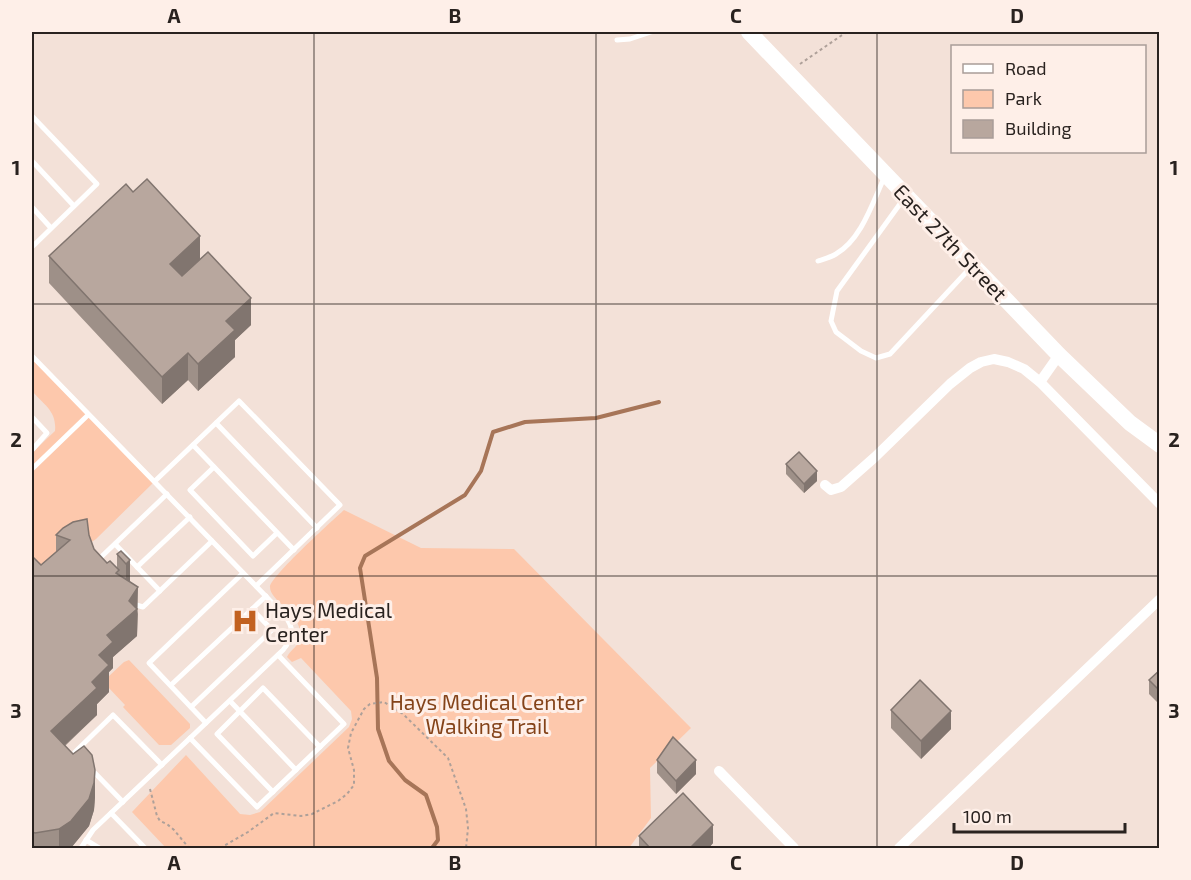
<svg xmlns="http://www.w3.org/2000/svg" width="1191" height="880" font-family="'Exo 2',sans-serif">
	<style>
		.green { fill: #fdc8ac }
		.lines { fill: none; stroke-linecap: round; stroke-linejoin: round }
		.stream { stroke: #a77558; stroke-width: 4 }
		.path { stroke: #aea099; stroke-width: 2; stroke-dasharray: 3 3; stroke-linecap: butt }
		.lane { stroke: #fff; stroke-width: 5 }
		.street { stroke: #fff; stroke-width: 10 }
		.secondary { stroke: #fff; stroke-width: 16 }
		.wall { fill: #9e9088 }
		.shaded-wall { fill: #81756f }
		.building { fill: #b8a79e; stroke: #81756f; stroke-width: 1.5 }
		.grid { fill: none; stroke: #29221f; stroke-width: 1.5; stroke-opacity: 0.55 }
		.labels { text-anchor: middle; dominant-baseline: central; stroke-width: 6; stroke-linejoin: round; paint-order: stroke }
		.street-label { font-size: 21px; fill: #29221f; stroke: #feefe8 }
		.poi-label { font-size: 21px; fill: #29221f; stroke: #feefe8; text-anchor: start }
		.park-label { font-size: 21px; fill: #844319; stroke: #feefe8 }
		.neatline { fill: none; stroke: #29221f; stroke-width: 2 }
		.grid-label { font-size: 20px; text-anchor: middle; font-weight: bold; fill: #29221f }
	</style>
	<rect width="100%" height="100%" fill="#f3e1d8"/>
	<g class="green">
		<path d="M32,356L155,481L96,539L32,583V469L34,467L32,464V453L55,431C57,411 44,405 32,391Z"/>
		<path d="M344,510L421,548L514,549L691,728L650,768L651,818L629,848H166L132,812L186,755L240,814L250,815L260,812L349,727L352,719L351,711L301,658L292,662L287,657C290,650 299,646 300,638C304,614 270,602 270,587C270,577 333,520 344,510Z"/>
		<polygon points="129,660 190,724 190,728 171,745 159,745 123,707 125,705 108,687 108,677 124,662"/>
	</g>
	<g class="lines">
		<polyline class="stream" points="432,848 438,840 437,827 426,795 405,780 389,761 378,729 377,678 360,568 365,556 465,495 481,471 493,432 525,422 596,418 659,402"/>
		<g class="path">
			<polyline points="800,64 845,33 851,32"/>
			<polyline points="150,789 157,816 160,821 167,824 174,830 189,848"/>
			<polyline points="220,848 248,832 274,813 301,816 312,814 338,801 347,794 354,785 354,770 348,748 351,733 364,709 370,704 384,702 403,714 448,758 466,809 468,828 466,848"/>
		</g>
		<g class="lane">
			<polyline points="617,40 630,39 651,32"/>
			<polyline points="32,116 97,184 32,247"/>
			<polyline points="32,161 74,206"/>
			<polyline points="905,197 837,291 831,321 836,332 861,351 876,358 890,354 972,266"/>
			<polyline points="32,207 51,228"/>
			<path d="M818,261C824,259 831,257 836,254C862,239 873,201 885,176"/>
			<path d="M32,356L285,616C295,629 293,638 283,650L93,830L81,848"/>
			<polyline points="32,417 47,433 32,450"/>
			<polyline points="216,423 317,528"/>
			<polyline points="193,445 294,550"/>
			<polyline points="214,467 190,490 253,556 277,533"/>
			<polyline points="32,469 88,415"/>
			<polyline points="155,481 239,401 340,505 256,586"/>
			<polyline points="115,544 160,591"/>
			<polyline points="99,562 99,559 167,494"/>
			<polyline points="137,567 190,517"/>
			<polyline points="133,604 143,607 212,541"/>
			<polyline points="171,685 266,596"/>
			<polyline points="230,701 296,770"/>
			<polyline points="191,707 272,630 252,609"/>
			<polyline points="206,723 149,663 243,573"/>
			<polyline points="190,738 257,807 344,724 278,655"/>
			<polyline points="79,757 75,752 113,715 162,765"/>
			<polyline points="92,770 123,802"/>
			<polyline points="273,792 217,734 263,688 320,747"/>
			<polyline points="111,813 145,848"/>
			<polyline points="86,840 99,848"/>
		</g>
		<g class="street">
			<polyline points="1040,382 1059,355"/>
			<polyline points="825,485 831,490 841,487 875,457 950,384 970,368 981,362 994,359 1008,362 1024,369 1040,382 1160,504"/>
			<polyline points="719,771 794,848"/>
			<polyline points="899,848 1160,599"/>
		</g>
		<polyline class="secondary" points="749,32 1059,355 1130,423 1160,445"/>
	</g>
	<g class="wall">
		<polygon points="49,256 200,260 251,325 235,340 235,357 198,391 188,380 162,404 49,283"/>
		<polygon points="786,464 817,481 804,493 786,474"/>
		<polygon points="56,535 89,535 94,549 107,563 117,569 117,554 130,560 130,582 138,614 137,636 113,657 113,668 109,672 109,692 97,704 97,715 65,746 95,797 94,810 89,826 70,849 32,849 32,556 41,565 56,552"/>
		<polygon points="1160,670 1160,705 1149,694 1149,680"/>
		<polygon points="891,710 951,729 921,759 891,728"/>
		<polygon points="657,760 696,774 676,794 657,773"/>
		<polygon points="639,836 713,843 708,849 639,849"/>
	</g>
	<g class="shaded-wall">
		<polygon points="200,236 200,262 170,291 170,264"/>
		<polygon points="251,298 251,325 235,340 235,357 198,391 198,364 226,321"/>
		<polygon points="188,353 188,380 162,404 162,377"/>
		<polygon points="817,471 817,481 804,493 804,484"/>
		<polygon points="130,560 130,587 126,591 126,564"/>
		<polygon points="138,587 137,636 113,657 113,668 109,672 109,692 97,704 97,715 51,758 51,731 99,655 107,635"/>
		<polygon points="951,711 951,729 921,759 921,741"/>
		<polygon points="696,760 696,774 676,794 676,781"/>
		<polygon points="95,770 95,797 94,810 89,826 71,848 59,849 59,829"/>
		<polygon points="713,825 713,843 708,849 689,849"/>
	</g>
	<g class="building">
		<polygon points="147,179 200,236 170,264 182,276 208,252 251,298 226,321 235,330 198,364 188,353 162,377 49,256 126,184 133,192"/>
		<polygon points="799,452 817,471 804,484 786,464"/>
		<polygon points="87,519 89,535 94,549 107,563 110,561 119,570 116,573 138,587 129,601 137,609 107,635 113,642 99,655 109,665 92,682 97,688 51,731 73,754 84,746 92,755 95,770 94,783 89,799 71,821 59,829 35,833 32,832 32,556 41,565 70,540 56,535 63,528 73,522"/>
		<polygon points="121,551 130,560 126,564 117,554"/>
		<polygon points="1160,670 1160,691 1149,680"/>
		<polygon points="920,680 951,711 921,741 891,710"/>
		<polygon points="673,737 696,760 676,781 657,760"/>
		<polygon points="683,793 713,825 689,849 651,849 639,836"/>
	</g>
	<path class="grid" d="M314,32V848M596,32V848M877,32V848M32,304H1160M32,576H1160"/>
	<defs>
		<g id="hospital-bare" transform="scale(2.07)"><path d="M-5-5h3v3.5h4V-5h3V5h-3V1.5h-4V5h-3Z" fill="#c26120" stroke="#feefe8" stroke-width="2.5" paint-order="stroke"/></g>
	</defs>
	<g fill-rule="evenodd">
		<use href="#hospital-bare" x="245" y="621"/>
	</g>
	<g class="labels">
		<g class="street-label">
			<text transform="translate(951 242) rotate(46)">East 27th Street</text>
		</g>
		<g class="poi-label">
			<text x="265" y="609">Hays Medical<tspan x="265" dy="24">Center</tspan></text>
		</g>
		<g class="park-label">
			<text x="487" y="701">Hays Medical Center<tspan x="487" dy="24">Walking Trail</tspan></text>
		</g>
	</g>
	<rect width="1191" height="880" fill="none" stroke="#feefe8" stroke-width="66"/>
	<rect x="951" y="45" width="195" height="108" fill="#feefe8" stroke="#a99d98" stroke-width="1.5"/>
	<rect x="963" y="64" width="30" height="9" fill="#ffffff" stroke="#a99d98" stroke-width="1.5"/>
	<text x="1005" y="75" font-size="18" fill="#29221f">Road</text>
	<rect x="963" y="90" width="30" height="18" fill="#fdc8ac" stroke="#a99d98" stroke-width="1.5"/>
	<text x="1005" y="105" font-size="18" fill="#29221f">Park</text>
	<rect x="963" y="120" width="30" height="18" fill="#b8a79e" stroke="#a99d98" stroke-width="1.5"/>
	<text x="1005" y="135" font-size="18" fill="#29221f">Building</text>
	<path d="M954 823v9h171v-9" fill="none" stroke="#29221f" stroke-width="3"/>
	<text x="963" y="823" font-size="18" fill="#29221f" stroke="#feefe8" stroke-width="4.5" paint-order="stroke">100 m</text>
	<rect x="33" y="33" width="1125" height="814" class="neatline"/>
	<g class="grid-label">
		<text x="174" y="23">A</text>
		<text x="455" y="23">B</text>
		<text x="736" y="23">C</text>
		<text x="1017" y="23">D</text>
		<text x="16" y="175">1</text>
		<text x="1174" y="175">1</text>
		<text x="16" y="447">2</text>
		<text x="1174" y="447">2</text>
		<text x="16" y="718">3</text>
		<text x="1174" y="718">3</text>
		<text x="174" y="870">A</text>
		<text x="455" y="870">B</text>
		<text x="736" y="870">C</text>
		<text x="1017" y="870">D</text>
	</g>
</svg>
